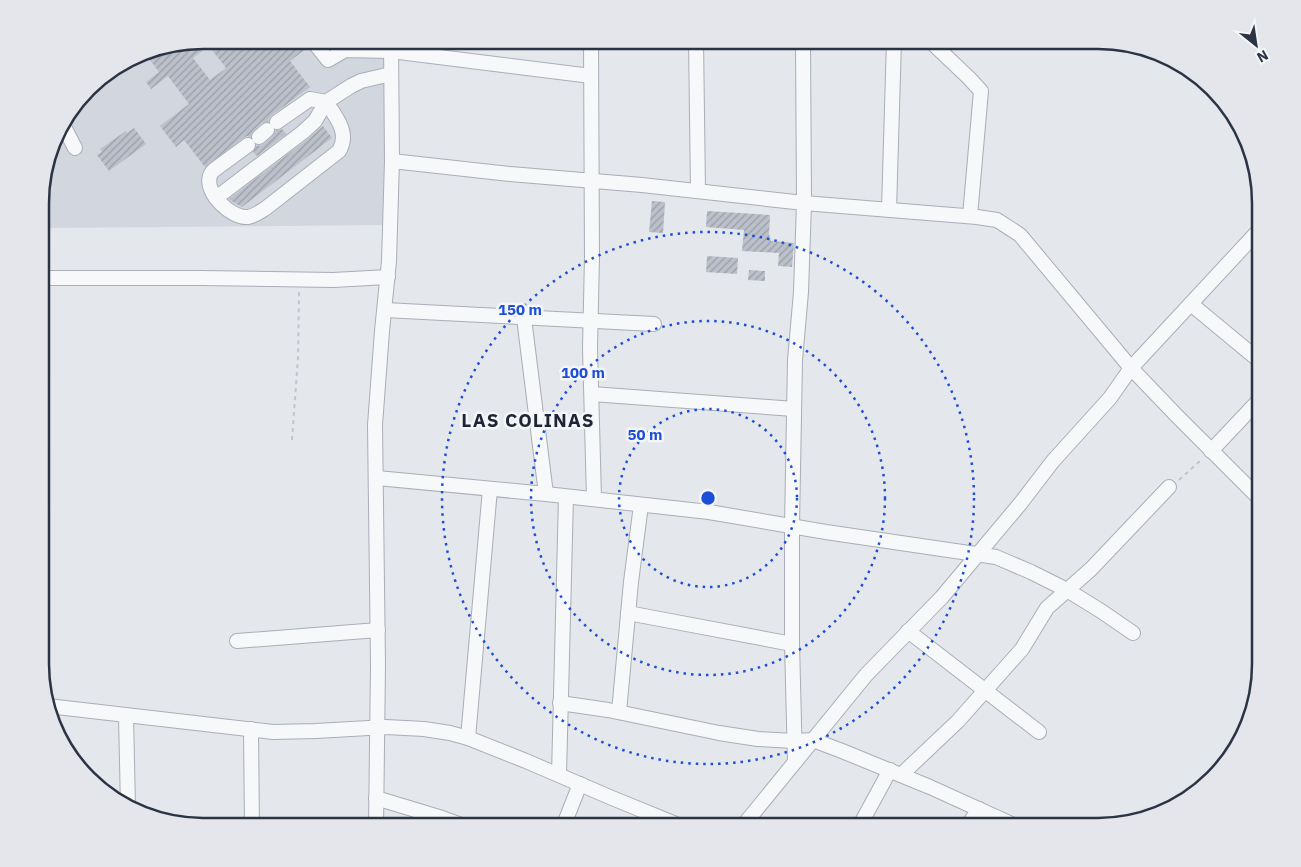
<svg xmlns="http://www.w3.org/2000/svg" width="1301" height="867" font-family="'IBM Plex Sans',sans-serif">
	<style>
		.built { fill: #d2d6de }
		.building { fill: url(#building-hatch); fill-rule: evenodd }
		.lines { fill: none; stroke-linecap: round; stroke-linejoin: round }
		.minor-casing { stroke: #a9aeb7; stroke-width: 16 }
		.path { stroke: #c2c5cb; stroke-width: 2; stroke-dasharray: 4 4; stroke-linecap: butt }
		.minor { stroke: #f7f8fa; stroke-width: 14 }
		.ring { fill: none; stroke: #1d4ed8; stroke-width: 2.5; stroke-dasharray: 2.5 5 }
		.labels { text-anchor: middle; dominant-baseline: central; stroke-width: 5; stroke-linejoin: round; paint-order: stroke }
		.district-label { font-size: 19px; font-weight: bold; letter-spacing: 1px; fill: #1d2536; stroke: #f4f6f9 }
		.rim { fill: none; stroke: #2b3445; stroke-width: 2.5 }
		.centre { fill: #1d4ed8; stroke: #f4f6f9; stroke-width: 2.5 }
		.ring-label { font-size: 15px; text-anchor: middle; font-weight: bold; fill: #1d4ed8; stroke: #f4f6f9; stroke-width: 5; stroke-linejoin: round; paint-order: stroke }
	</style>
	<defs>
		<pattern id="building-hatch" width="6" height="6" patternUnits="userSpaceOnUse" patternTransform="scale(1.25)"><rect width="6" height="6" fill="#bbc0ca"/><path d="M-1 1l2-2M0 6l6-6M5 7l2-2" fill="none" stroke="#989da6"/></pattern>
	</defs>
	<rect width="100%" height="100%" fill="#e4e7ec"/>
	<polygon class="built" points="203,40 391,40 390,225 41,228 41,182 57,130 95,81 141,52"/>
	<g class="building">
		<path d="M203,40H243L250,49L262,40H303L307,48L290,61L310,87L272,115L269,118L268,122L261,123L253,131L250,137L247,136L243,138L205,167L184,140L176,147L160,126L189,104L168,76L151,89L146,82L159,72L144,52ZM209,46L226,68L210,80L193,58Z"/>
		<polygon points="323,126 332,138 242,207 230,200 229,199 308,139"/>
		<polygon points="134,128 146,144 109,171 97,155 102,152 100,149 126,131 127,133"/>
		<polygon points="282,129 286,134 257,156 253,152 257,145 260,146 264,144 273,136 276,130"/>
		<polygon points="652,201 665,202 663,233 649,232"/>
		<polygon points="707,211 770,215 769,234 771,241 794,243 792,267 778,266 779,253 742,251 744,230 706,227"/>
		<polygon points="707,256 738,258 737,274 706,272"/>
		<polygon points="749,270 765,271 765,281 748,280"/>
	</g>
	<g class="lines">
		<g class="minor-casing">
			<g id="minor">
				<polyline points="312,40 328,60 345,50 391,51 591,76"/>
				<polyline points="338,40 345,50"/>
				<polyline points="591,40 592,257 590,348 594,499"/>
				<polyline points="696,40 698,191"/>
				<polyline points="929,40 969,78 981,91 970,216"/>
				<polyline points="62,123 75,148"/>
				<polyline points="259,137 267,130"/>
				<path d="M248,145L214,170C213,171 210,174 210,176C204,193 232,219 248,217C255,216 261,211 266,208L339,151C350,133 336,117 326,102L310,99L277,122"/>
				<polyline points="392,161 510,174 642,185 804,203 977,217 997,220 1020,235 1131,368 1176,415 1261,500"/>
				<polyline points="216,198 303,132 315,121 326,102 351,86 361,81 391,74"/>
				<polyline points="889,210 894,40"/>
				<polyline points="41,278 200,278 333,280 388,277"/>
				<polyline points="1191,304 1261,362"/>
				<polyline points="385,310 654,324"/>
				<polyline points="524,318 546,494"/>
				<polyline points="592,394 794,409"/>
				<polyline points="1211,451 1261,398"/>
				<polyline points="377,478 546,494 709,512 826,532 996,557 1031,572 1067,590 1101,611 1133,633"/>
				<polyline points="628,613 792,644"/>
				<polyline points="908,631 1039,732"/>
				<polyline points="237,641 378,630"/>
				<polyline points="560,703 608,710 719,733 758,739 795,741 813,740 842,751 930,787 1018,827"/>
				<polyline points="48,706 273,732 316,731 386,727 424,729 450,733 468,738 526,761 612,798 683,827"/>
				<polyline points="619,712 631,582 641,505"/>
				<polyline points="126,716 128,807"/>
				<polyline points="251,729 252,827"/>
				<polyline points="468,738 490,489"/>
				<polyline points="795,762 792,644 792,526 795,360 801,292 804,203 803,40"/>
				<polyline points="559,775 566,497"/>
				<polyline points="901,775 958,721 1022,649 1047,608 1091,569 1169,487"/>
				<polyline points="376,798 442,818 467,827"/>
				<polyline points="199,826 253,827"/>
				<polyline points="376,827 378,665 375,425 382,331 389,261 392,161 391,40"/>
				<polyline points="563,827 580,784"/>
				<polyline points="742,827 866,675 942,597 1020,504 1053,461 1110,398 1131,368 1261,228"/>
				<polyline points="859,827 890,770"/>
				<polyline points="967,827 979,809"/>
			</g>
		</g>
		<g class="path">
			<polyline points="292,440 298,358 299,292"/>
			<polyline points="1179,480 1201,460"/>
		</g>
		<use href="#minor" class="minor"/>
	</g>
	<g class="ring">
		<circle cx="708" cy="498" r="89"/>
		<circle cx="708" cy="498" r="177"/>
		<circle cx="708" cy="498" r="266"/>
	</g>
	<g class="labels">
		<g class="district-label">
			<text x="528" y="420">LAS COLINAS</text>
		</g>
	</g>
	<path d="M0 0H1301V867H0ZM203 49H1098A154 154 0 0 1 1252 203V664A154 154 0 0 1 1098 818H203A154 154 0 0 1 49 664V203A154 154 0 0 1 203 49Z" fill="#e4e6eb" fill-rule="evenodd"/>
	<path class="rim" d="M203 49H1098A154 154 0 0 1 1252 203V664A154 154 0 0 1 1098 818H203A154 154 0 0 1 49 664V203A154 154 0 0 1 203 49Z"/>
	<circle cx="708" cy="498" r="8" class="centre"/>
	<g class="ring-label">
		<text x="520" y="315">150 m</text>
		<text x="583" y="378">100 m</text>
		<text x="645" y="440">50 m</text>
	</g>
	<g transform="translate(1256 45) rotate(150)" stroke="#f4f6f9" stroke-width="4" paint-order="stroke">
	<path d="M0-4L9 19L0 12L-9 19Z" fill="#2b3445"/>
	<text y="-8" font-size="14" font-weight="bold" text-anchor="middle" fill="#2b3445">N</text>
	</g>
</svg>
